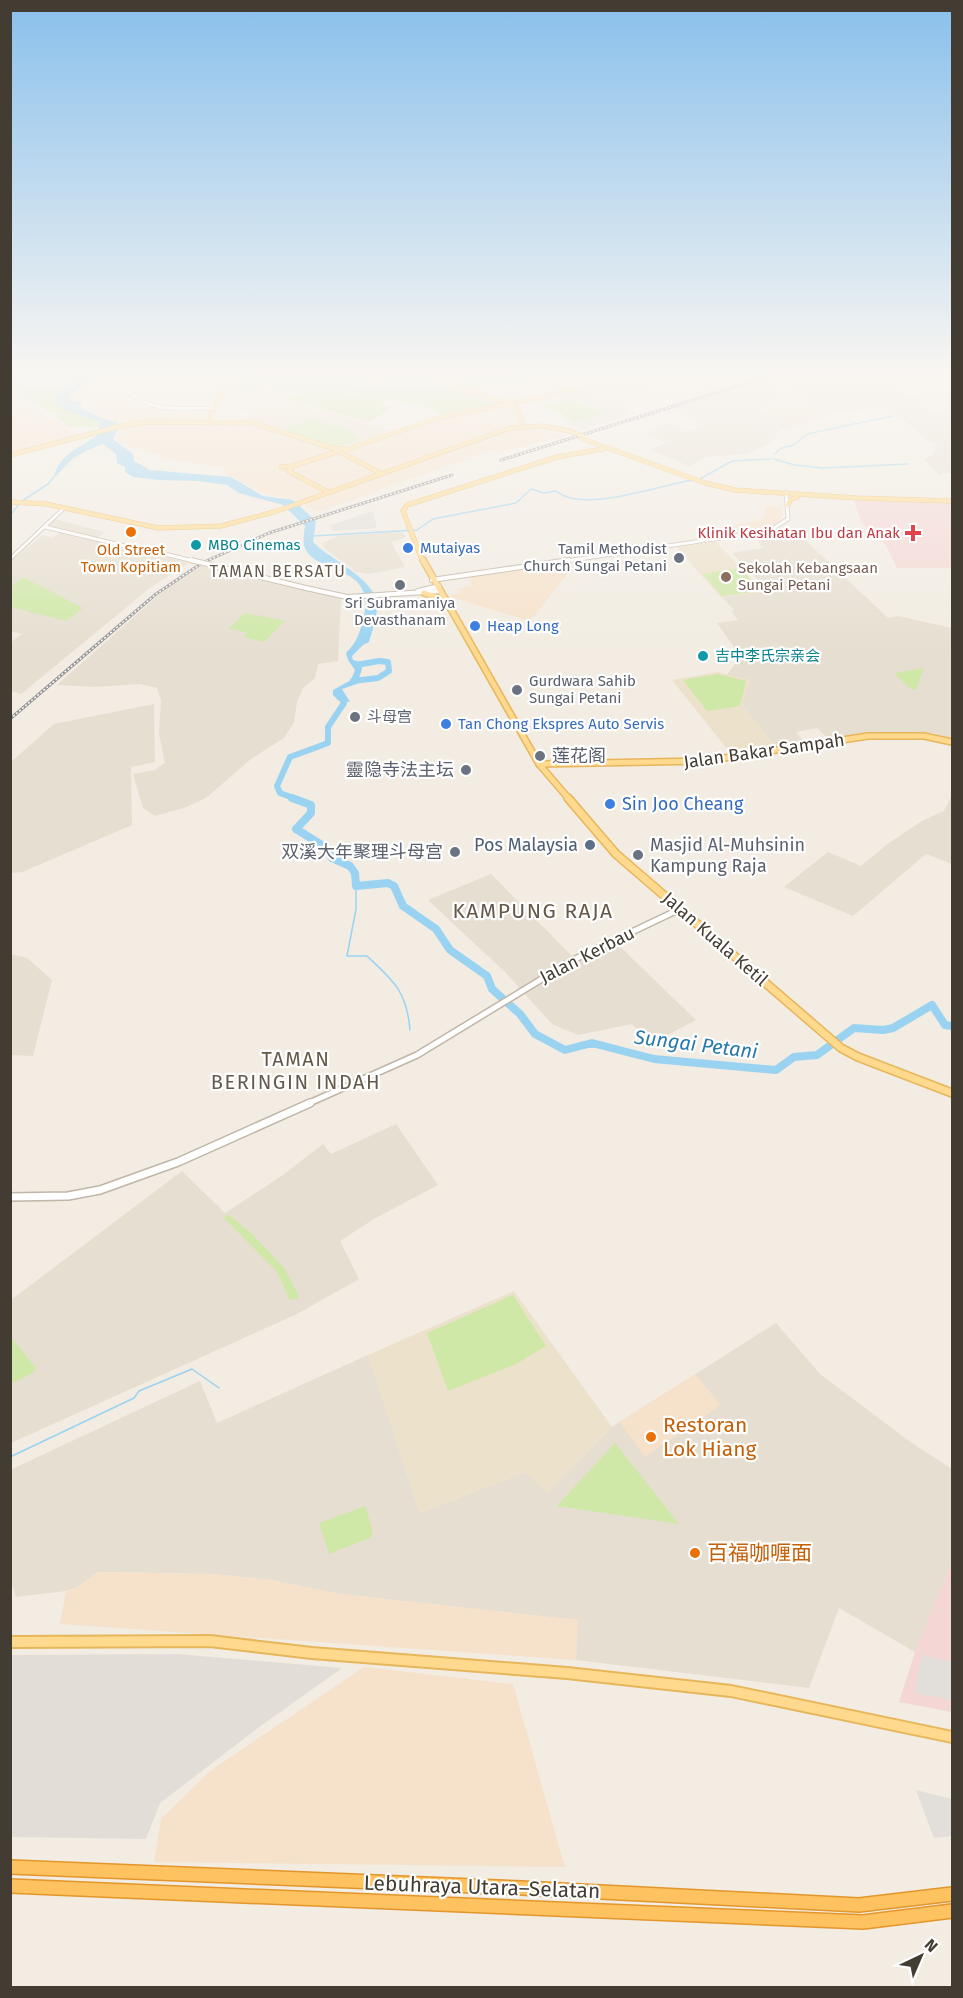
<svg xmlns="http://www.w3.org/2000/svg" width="963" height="1998" font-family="'Fira Sans','Noto Sans SC',sans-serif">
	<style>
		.residential { fill: #e6ded0 }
		.commercial { fill: #f6e2cb }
		.industrial { fill: #e3ddd7 }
		.education { fill: #ece1cb }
		.medical { fill: #f4d7d4 }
		.green { fill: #cfe8a8 }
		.parking { fill: #e2dfdb }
		.water { fill: #9ad3f2 }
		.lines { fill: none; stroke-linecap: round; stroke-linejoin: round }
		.stream { stroke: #9ad3f2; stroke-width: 1.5 }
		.river-far1 { stroke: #9ad3f2; stroke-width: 6 }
		.river { stroke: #9ad3f2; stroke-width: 8 }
		.minor-far3-casing { stroke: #c0b6a7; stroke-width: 4.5 }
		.minor-far2-casing { stroke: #c0b6a7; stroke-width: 6 }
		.minor-far1-casing { stroke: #c0b6a7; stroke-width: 8 }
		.minor-casing { stroke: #c0b6a7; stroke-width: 10 }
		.major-far3-casing { stroke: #e7b65a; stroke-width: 5 }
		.major-far2-casing { stroke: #e7b65a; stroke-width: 8 }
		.major-far1-casing { stroke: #e7b65a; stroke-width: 10 }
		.major-casing { stroke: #e7b65a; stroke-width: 14 }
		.highway-casing { stroke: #e3962b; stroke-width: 16 }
		.minor-far3 { stroke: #fff; stroke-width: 3 }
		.minor-far2 { stroke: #fff; stroke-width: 4 }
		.minor-far1 { stroke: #fff; stroke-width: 5 }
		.minor { stroke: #fff; stroke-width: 7 }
		.major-far3 { stroke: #ffd98e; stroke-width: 4 }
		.major-far2 { stroke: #ffd98e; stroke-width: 5 }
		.major-far1 { stroke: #ffd98e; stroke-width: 7 }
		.major { stroke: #ffd98e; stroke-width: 10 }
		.highway { stroke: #ffc260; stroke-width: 13 }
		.rail-casing { stroke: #939393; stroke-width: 3 }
		.rail { stroke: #fff; stroke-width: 1.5; stroke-dasharray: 2; stroke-linecap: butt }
		.minor-bridge-far1-casing { stroke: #c0b6a7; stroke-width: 4.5; stroke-linecap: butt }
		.minor-bridge-casing { stroke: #c0b6a7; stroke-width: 6; stroke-linecap: butt }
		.major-bridge-casing { stroke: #e7b65a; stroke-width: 5; stroke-linecap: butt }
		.minor-bridge-far1 { stroke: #fff; stroke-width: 3 }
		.minor-bridge { stroke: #fff; stroke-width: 4 }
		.major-bridge { stroke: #ffd98e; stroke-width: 4 }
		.food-dot { fill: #e8710a; stroke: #fff; stroke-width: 2 }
		.health-dot { fill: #e0444e; stroke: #fff; stroke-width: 2 }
		.culture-dot { fill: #0f9aa8; stroke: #fff; stroke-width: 2 }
		.shop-dot { fill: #3f7fe0; stroke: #fff; stroke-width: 2 }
		.worship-dot { fill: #6b7280; stroke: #fff; stroke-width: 2 }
		.education-dot { fill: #8d6e63; stroke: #fff; stroke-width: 2 }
		.service-dot { fill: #5c6f8a; stroke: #fff; stroke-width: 2 }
		.labels { text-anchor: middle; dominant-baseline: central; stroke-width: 4.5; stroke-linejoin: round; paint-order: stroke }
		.far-health-label { font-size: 15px; fill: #be3a42; stroke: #fff; text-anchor: end }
		.far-culture-label { font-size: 15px; fill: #0d838f; stroke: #fff; text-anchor: start }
		.far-shop-label { font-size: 15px; fill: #366cbe; stroke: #fff; text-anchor: start }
		.far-worship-label { font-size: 15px; fill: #5b616d; stroke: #fff; text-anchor: start }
		.far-food-label { font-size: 15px; fill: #c56008; stroke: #fff }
		.far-education-label { font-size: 15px; fill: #785e54; stroke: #fff; text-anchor: start }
		.far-neighbourhood-label { font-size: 16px; letter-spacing: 1.5px; fill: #665949; stroke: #fff }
		.street-label { font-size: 18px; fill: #433c32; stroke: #fff }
		.worship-label { font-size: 18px; fill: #5b616d; stroke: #fff; text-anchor: start }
		.shop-label { font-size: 18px; fill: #366cbe; stroke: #fff; text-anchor: start }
		.service-label { font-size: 18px; fill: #4e5e75; stroke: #fff; text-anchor: end }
		.water-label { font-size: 20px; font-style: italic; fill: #287aaa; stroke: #fff }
		.neighbourhood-label { font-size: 20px; letter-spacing: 1.5px; fill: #665949; stroke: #fff }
		.quarter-label { font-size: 21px; letter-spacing: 1.5px; fill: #665949; stroke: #fff }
		.near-food-label { font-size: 21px; fill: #c56008; stroke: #fff; text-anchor: start }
		.near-street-label { font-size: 21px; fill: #433c32; stroke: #fff }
	</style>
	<rect width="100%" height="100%" fill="#f2ece2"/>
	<g class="residential">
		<polygon points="782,376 879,376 889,379 879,383 926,401 918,405 937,412 952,407 952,474 947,472 939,475 925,460 933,454 937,444 926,439 904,420 889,413 890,412 874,406 841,415 794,393 801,390 773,378"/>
		<polygon points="755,383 785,396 756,406 799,427 779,430 774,440 748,454 707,457 689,466 651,450 666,442 644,434 669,423 690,431 704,425 672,409"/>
		<polygon points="583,387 636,413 580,430 569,424 573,422 560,417 564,415 541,406 563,399 557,396 560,394"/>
		<polygon points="52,518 104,532 97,539 189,563 151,587 21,694 11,691 10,643 22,634 11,631 11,561 43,535 52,538 64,530 48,525"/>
		<polygon points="402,532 406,537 391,542 405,567 369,574 356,572 323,547 322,543 338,536"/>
		<polygon points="773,532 782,539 801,536 888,618 898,616 952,628 952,739 933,733 904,732 830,740 817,728 796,732 806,745 778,750 742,705 749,680 727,675 740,656 717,623 738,620 731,611 734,610 723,598 768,590 732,553 763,548 754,536"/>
		<polygon points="203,565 341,599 338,661 318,664 315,678 303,688 297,702 294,722 284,738 251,759 206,798 184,808 155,816 143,808 133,774 155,770 165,763 159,734 161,700 157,688 140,684 95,687 57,685 169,586"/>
		<polygon points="154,704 155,762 131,767 132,825 22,872 11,873 11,762 54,724"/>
		<polygon points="952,795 952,864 926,854 853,916 784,887 828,852 861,866 889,843 922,821 944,811"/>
		<polygon points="491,874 572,956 611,938 696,1020 652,1043 632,1024 578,1035 552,1024 506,973 428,900"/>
		<polygon points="11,954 27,958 52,980 33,1056 11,1055"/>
		<polygon points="396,1124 438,1185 374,1219 340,1241 359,1279 297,1314 11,1443 11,1300 182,1171 225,1213 283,1175 323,1144 331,1154"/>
		<polygon points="776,1323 820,1374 909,1441 952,1469 952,1562 915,1652 839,1608 809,1688 576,1660 577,1620 340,1594 271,1580 213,1574 98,1572 76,1588 66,1591 16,1597 10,1578 10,1470 200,1381 217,1423 368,1355 420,1513 525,1472 548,1492 612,1427"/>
	</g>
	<g class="commercial">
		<polygon points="94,376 121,376 132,391 132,401 145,407 216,394 204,420 206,425 256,426 336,450 441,415 493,405 512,410 520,430 545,430 566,435 503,452 493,450 317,512 295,499 269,495 251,487 223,472 227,468 173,460 123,444 115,439 125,420 113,421 84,407 78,399 93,382"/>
		<polygon points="11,391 76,435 11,452"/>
		<polygon points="765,506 781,507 782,518 774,525 731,534 725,527 759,520 765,516"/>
		<polygon points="566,563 574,566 530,621 447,596 460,593 458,589 472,586 469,577"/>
		<polygon points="695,1374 721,1405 645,1457 620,1422"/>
		<polygon points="98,1572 213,1574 271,1580 340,1594 578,1620 576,1660 60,1624 66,1591 76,1588"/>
		<polygon points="364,1667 513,1684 565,1867 154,1862 161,1819 210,1771"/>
	</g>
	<polygon class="industrial" points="177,1654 342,1668 262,1725 160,1803 146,1839 11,1837 11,1655"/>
	<g class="education">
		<polygon points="675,376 752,376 707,390"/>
		<polygon points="603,382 620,390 638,385 659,396 624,407 583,387"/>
		<polygon points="228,388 285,400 393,431 337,448 244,422 250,413 238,411 250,401 221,400"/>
		<polygon points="794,393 834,412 799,427 755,406"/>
		<polygon points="716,542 764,592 721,598 677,547"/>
		<polygon points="718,672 750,680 742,705 778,750 732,755 672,680"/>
		<polygon points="514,1291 612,1427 548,1492 525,1472 420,1513 368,1355"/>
	</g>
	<g class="medical">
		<polygon points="854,501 952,502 952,568 897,568 886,545 861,522"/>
		<polygon points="952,1562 952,1712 899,1702 915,1652"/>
	</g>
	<g class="green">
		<polygon points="249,376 259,378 268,376 360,376 367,380 365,381 374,385 409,376 435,376 447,385 466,394 498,404 440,414 424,406 343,391 276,389 271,386 247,391 234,384"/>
		<polygon points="442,376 536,376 531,378 534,383 507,385 504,383 466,390"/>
		<polygon points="72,377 77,380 62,389 69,412 100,422 101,427 69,427 56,416 61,412 51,413 11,387 10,384 22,379 41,381"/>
		<polygon points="307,392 342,392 385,400 380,404 394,407 368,422 284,398"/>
		<polygon points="564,399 579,403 602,414 573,422 560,417 564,415 541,406"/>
		<polygon points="310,418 350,430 355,435 362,438 336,447 284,430"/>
		<polygon points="740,568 760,591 722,596 703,574"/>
		<polygon points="23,577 83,608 66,621 11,607 11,586"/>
		<polygon points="245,613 285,621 264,642 243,637 247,633 229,628"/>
		<polygon points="924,668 916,690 909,688 894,673"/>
		<polygon points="717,674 746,681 740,706 707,711 683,680"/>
		<polygon points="228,1214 253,1235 284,1268 299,1296 297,1299 290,1300 277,1272 224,1218"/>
		<polygon points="513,1295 546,1346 516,1364 448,1391 427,1333"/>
		<polygon points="11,1337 36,1368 32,1373 11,1384"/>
		<polygon points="615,1443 679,1524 557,1506"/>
		<polygon points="365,1506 373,1532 370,1538 329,1554 319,1523"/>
	</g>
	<g class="parking">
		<polygon points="373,511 377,528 333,531 331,525"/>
		<polygon points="922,1655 952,1662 952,1700 914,1693"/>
		<polygon points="916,1790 952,1799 952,1836 934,1838"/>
	</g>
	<path class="water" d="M17,376H92L90,381L69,397L73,401L82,402L80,407C92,413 106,422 119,422L117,423L120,426L113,439L133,454L134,461L150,470L231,477L263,496L293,500L316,521L313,542C329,559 378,580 377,606C377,618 372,631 369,642L363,645L352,656L353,660L360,662L362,669L357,684L342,689L350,702L339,701L333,695V690L351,680L355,670L348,660L346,653C358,641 360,632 364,616C376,562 311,575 304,545C303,539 304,531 305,526L283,505L239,493L227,485L198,481L159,480L133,477L125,472V467L117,463L116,454L103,444L88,450L72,459L54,478C58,455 80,447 98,435L100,422L69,412L56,404L54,396L76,380L72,377L41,381L22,379L11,384L10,379Z"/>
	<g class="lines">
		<g class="stream">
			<polyline points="775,454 781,448 794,445 807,434 892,416"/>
			<polyline points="773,459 795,465 823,468 908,464"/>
			<polyline points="700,479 732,461 770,459"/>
			<polyline points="22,501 48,484 54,477"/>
			<polyline points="10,516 19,504"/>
			<path d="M313,536L417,530L433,519L516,503L531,489L544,493L556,491C583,514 659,485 693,480"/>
			<path d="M356,886V909L347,956H367C394,981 407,992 410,1030"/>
			<polyline points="10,1457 134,1398 139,1391 192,1369 219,1388"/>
		</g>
		<g class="river-far1">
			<polyline points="353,681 378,678 389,671 388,662 379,661 356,665"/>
			<polyline points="296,799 280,793 277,786 290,757 328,743 328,727 344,703 339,693"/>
		</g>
		<polyline class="river" points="292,798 311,805 311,813 296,829 325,847 332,858 350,866 355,873 356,886 388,883 394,886 403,906 436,929 450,950 487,976 492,989 520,1014 535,1034 565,1050 592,1043 654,1059 776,1070 794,1057 817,1055 854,1028 883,1030 893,1028 932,1005 945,1025 952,1026"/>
		<g class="minor-far3-casing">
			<g id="minor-far3">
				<path d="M115,376C144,415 170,408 214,408"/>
				<polyline points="120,376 130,393"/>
				<polyline points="555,376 585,386"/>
				<polyline points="45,527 146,551"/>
				<polyline points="10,559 62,510"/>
				<polyline points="559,562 769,531 788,519 786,492"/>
			</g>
		</g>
		<g class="minor-far2-casing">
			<g id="minor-far2">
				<polyline points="432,580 569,560"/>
				<polyline points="306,588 347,597 441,591"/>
				<polyline points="418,591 439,586"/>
			</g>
		</g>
		<g class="minor-far1-casing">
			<polyline id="minor-far1" points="307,1104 417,1055 573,960 680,909"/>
		</g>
		<g class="minor-casing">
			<polyline id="minor" points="10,1197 68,1196 100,1190 178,1162 310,1103"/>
		</g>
		<g class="major-far3-casing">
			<g id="major-far3">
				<polyline points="440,376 463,389 511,404 519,411 523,426"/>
				<polyline points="543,397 627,376"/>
				<path d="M208,424C218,398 221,387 248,376"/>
				<polyline points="580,438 705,483 735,490 857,498 952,501"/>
				<polyline points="342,453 382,474"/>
				<polyline points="344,454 345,450 441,417 545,397"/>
				<polyline points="10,455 121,426 148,422 253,423 332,448 344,449"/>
				<polyline points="281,467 293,466 339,451"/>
				<polyline points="293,467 288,471 328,492"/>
				<polyline points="10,502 46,504 158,528 221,526 274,512 510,428 541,426 570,431"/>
				<polyline points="788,505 790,500 797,497"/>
				<polyline points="423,562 403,511 407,505 557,457 608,448"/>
			</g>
		</g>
		<g class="major-far2-casing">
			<g id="major-far2">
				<polyline points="423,560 539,764 569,799"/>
				<polyline points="424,593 442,599"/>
				<polyline points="539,764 705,761 868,736 924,736 952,742"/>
			</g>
		</g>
		<g class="major-far1-casing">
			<polyline id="major-far1" points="568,798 616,854 841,1048 858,1057 952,1093"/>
		</g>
		<g class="major-casing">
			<polyline id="major" points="10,1642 210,1641 312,1653 567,1673 731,1691 952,1737"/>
		</g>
		<g class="highway-casing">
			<g id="highway">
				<polyline points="10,1867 522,1888 859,1905 952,1894"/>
				<polyline points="10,1886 863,1922 952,1911"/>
			</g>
		</g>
		<use href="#minor-far3" class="minor-far3"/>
		<use href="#minor-far2" class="minor-far2"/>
		<use href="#minor-far1" class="minor-far1"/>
		<use href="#minor" class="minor"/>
		<use href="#major-far3" class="major-far3"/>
		<use href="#major-far2" class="major-far2"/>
		<use href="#major-far1" class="major-far1"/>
		<use href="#major" class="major"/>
		<use href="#highway" class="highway"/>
		<g class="rail-casing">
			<g id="rail">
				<polyline points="501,460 770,376"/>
				<polyline points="10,719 156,594 202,563 269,533 452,475"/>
			</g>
		</g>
		<use href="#rail" class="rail"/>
		<g class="minor-bridge-far1-casing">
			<polyline id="minor-bridge-far1" points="137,547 197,562"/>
		</g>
		<g class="minor-bridge-casing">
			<polyline id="minor-bridge" points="191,560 306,588"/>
		</g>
		<g class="major-bridge-casing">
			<polyline id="major-bridge" points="570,431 583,436"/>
		</g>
		<use href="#minor-bridge-far1" class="minor-bridge-far1"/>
		<use href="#minor-bridge" class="minor-bridge"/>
		<use href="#major-bridge" class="major-bridge"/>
	</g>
	<linearGradient id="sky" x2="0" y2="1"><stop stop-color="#89c0ec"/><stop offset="0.57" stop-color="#f9f6f2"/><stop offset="1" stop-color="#f9f6f2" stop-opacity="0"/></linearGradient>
	<rect width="963" height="655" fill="url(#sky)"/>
	<g class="food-dot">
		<circle cx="131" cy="532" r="6"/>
		<circle cx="651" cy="1437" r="6"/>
		<circle cx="695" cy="1553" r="6"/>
	</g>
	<path class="health-dot" d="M910 524h6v6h6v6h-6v6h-6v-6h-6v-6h6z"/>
	<g class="culture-dot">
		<circle cx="196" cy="545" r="6"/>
		<circle cx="703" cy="656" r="6"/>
	</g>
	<g class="shop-dot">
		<circle cx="408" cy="548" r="6"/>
		<circle cx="475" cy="626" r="6"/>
		<circle cx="446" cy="724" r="6"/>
		<circle cx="610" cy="804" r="6"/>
	</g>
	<g class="worship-dot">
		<circle cx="679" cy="558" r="6"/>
		<circle cx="400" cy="585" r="6"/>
		<circle cx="517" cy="690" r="6"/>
		<circle cx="355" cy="717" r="6"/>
		<circle cx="540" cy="756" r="6"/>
		<circle cx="466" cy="770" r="6"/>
		<circle cx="455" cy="852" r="6"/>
		<circle cx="638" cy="855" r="6"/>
	</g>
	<circle class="education-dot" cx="726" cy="577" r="6"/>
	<circle class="service-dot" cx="590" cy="845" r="6"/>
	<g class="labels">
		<g class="far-health-label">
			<text x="900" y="533">Klinik Kesihatan Ibu dan Anak</text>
		</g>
		<g class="far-culture-label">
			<text x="208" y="545">MBO Cinemas</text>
			<text x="715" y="656">吉中李氏宗亲会</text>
		</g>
		<g class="far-shop-label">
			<text x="420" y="548">Mutaiyas</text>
			<text x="487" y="626">Heap Long</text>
			<text x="458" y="724">Tan Chong Ekspres Auto Servis</text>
		</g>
		<g class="far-worship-label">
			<text x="667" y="549" text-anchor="end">Tamil Methodist<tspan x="667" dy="17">Church Sungai Petani</tspan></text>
			<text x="400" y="603" text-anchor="middle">Sri Subramaniya<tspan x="400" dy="17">Devasthanam</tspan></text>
			<text x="529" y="681">Gurdwara Sahib<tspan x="529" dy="17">Sungai Petani</tspan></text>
			<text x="367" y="717">斗母宫</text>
		</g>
		<g class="far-food-label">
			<text x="131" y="550">Old Street<tspan x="131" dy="17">Town Kopitiam</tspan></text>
		</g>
		<g class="far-education-label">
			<text x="738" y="568">Sekolah Kebangsaan<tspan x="738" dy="17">Sungai Petani</tspan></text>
		</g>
		<g class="far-neighbourhood-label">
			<text x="278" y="571">TAMAN BERSATU</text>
		</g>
		<g class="street-label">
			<text transform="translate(764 751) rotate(-8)">Jalan Bakar Sampah</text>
			<text transform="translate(715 939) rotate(41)">Jalan Kuala Ketil</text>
			<text transform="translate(587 955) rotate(-27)">Jalan Kerbau</text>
		</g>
		<g class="worship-label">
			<text x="552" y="756">莲花阁</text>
			<text x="454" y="770" text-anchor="end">靈隐寺法主坛</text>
			<text x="650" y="845">Masjid Al-Muhsinin<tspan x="650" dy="21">Kampung Raja</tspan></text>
			<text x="443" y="852" text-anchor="end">双溪大年聚理斗母宫</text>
		</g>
		<g class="shop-label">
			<text x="622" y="804">Sin Joo Cheang</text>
		</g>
		<g class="service-label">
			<text x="578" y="845">Pos Malaysia</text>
		</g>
		<g class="water-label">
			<text transform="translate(696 1044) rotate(7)">Sungai Petani</text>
		</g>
		<g class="neighbourhood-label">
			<text x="296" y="1059">TAMAN<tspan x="296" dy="23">BERINGIN INDAH</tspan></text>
		</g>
		<g class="quarter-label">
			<text x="533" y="911">KAMPUNG RAJA</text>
		</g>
		<g class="near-food-label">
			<text x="663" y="1425">Restoran<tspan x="663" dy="24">Lok Hiang</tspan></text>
			<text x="707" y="1553">百福咖喱面</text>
		</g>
		<g class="near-street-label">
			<text transform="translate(482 1887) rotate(2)">Lebuhraya Utara–Selatan</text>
		</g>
	</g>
	<rect width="963" height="1998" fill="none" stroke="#433c32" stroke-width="24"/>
	<g transform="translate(921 1956) rotate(44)" stroke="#ffffff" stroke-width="4.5" paint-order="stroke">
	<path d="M0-4.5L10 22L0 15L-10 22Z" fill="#433c32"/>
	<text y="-9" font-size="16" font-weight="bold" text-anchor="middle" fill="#433c32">N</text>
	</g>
</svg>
